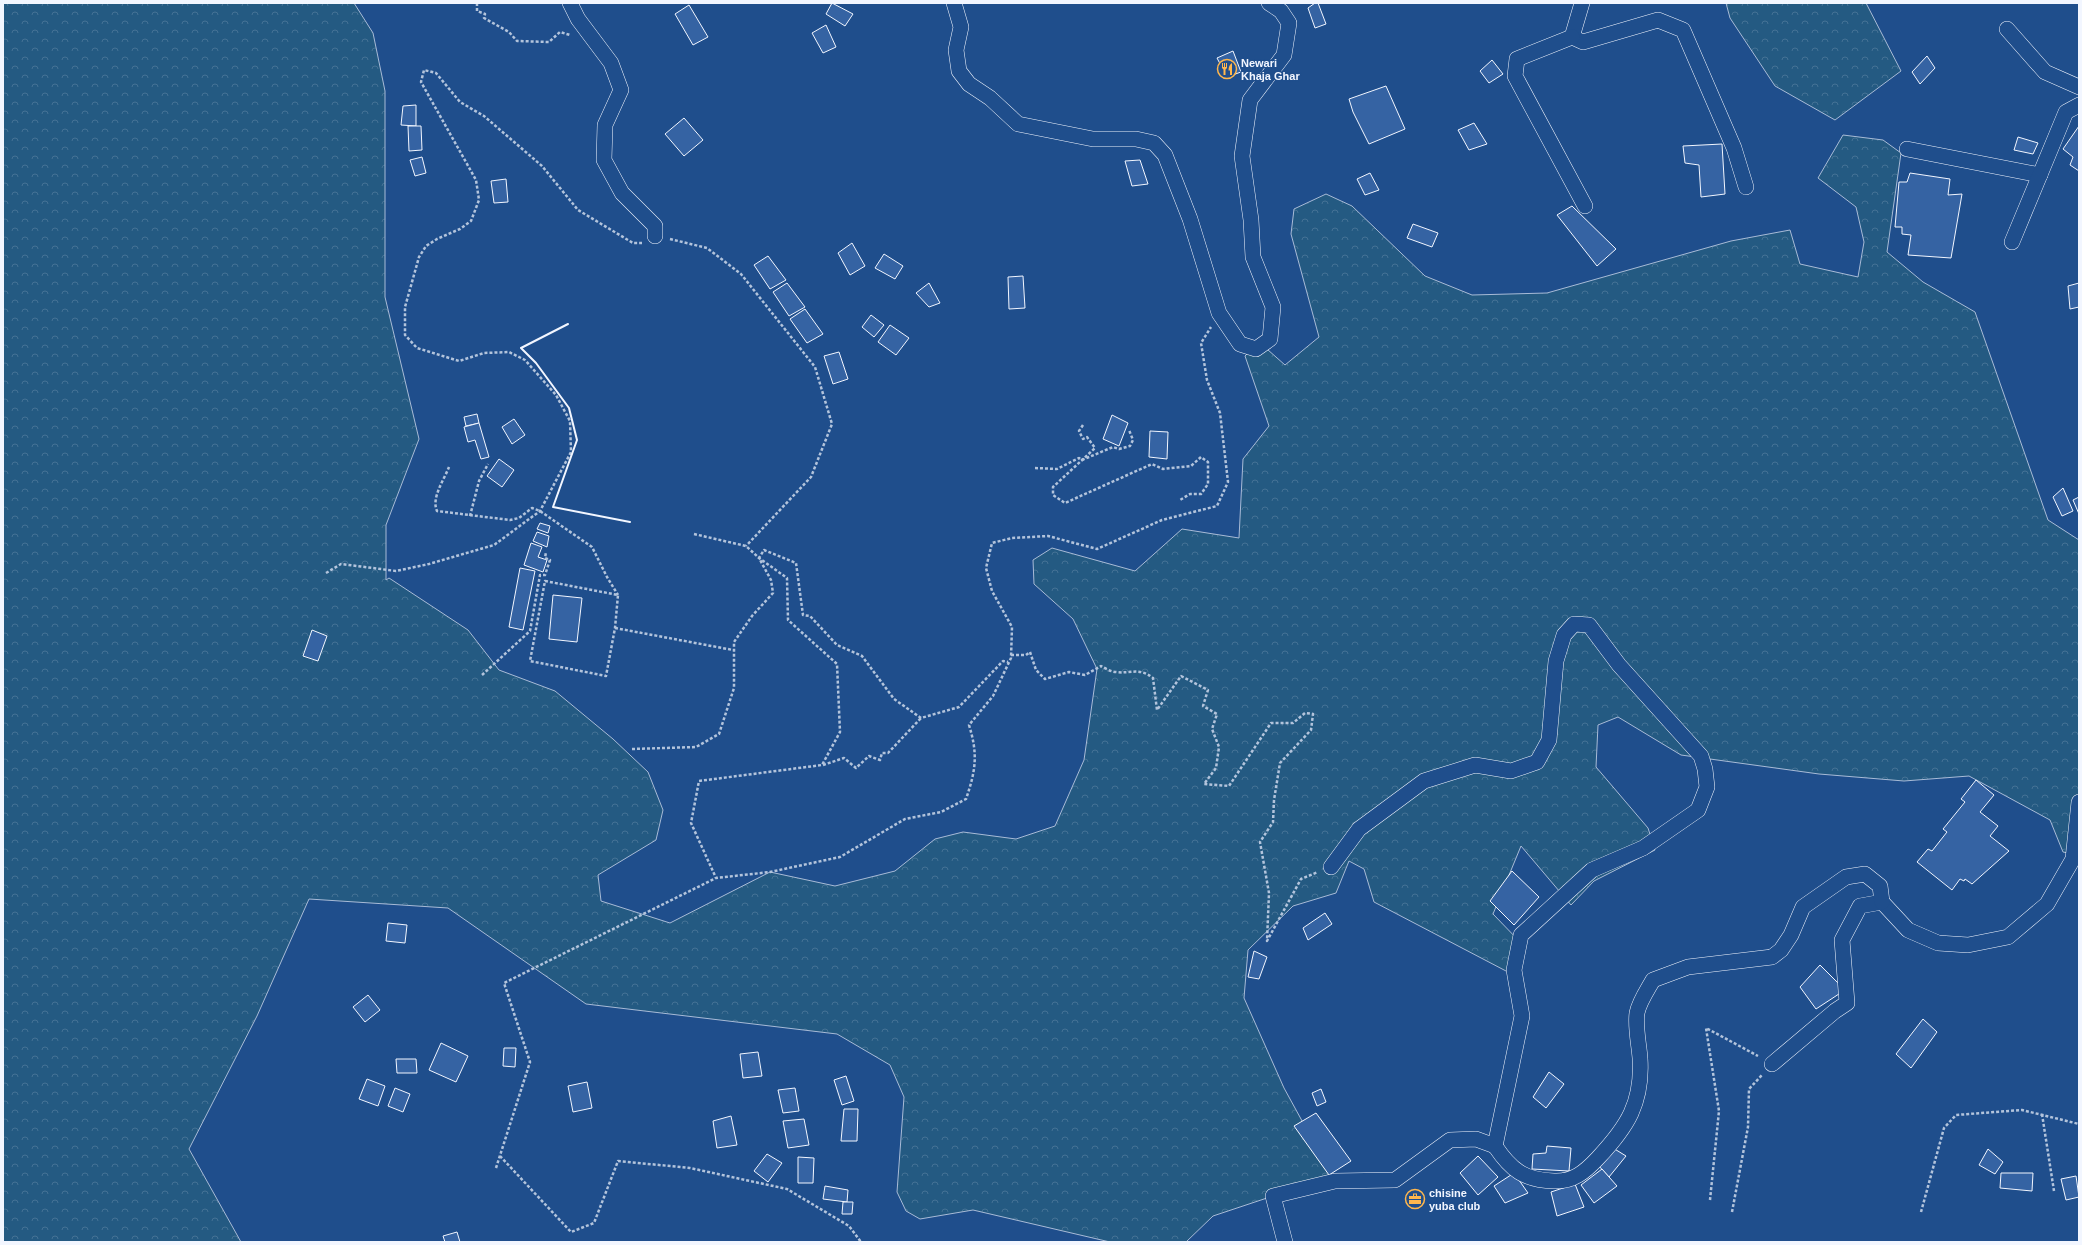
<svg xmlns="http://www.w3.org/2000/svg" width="2082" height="1245" font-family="Arial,sans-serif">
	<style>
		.forest { fill: url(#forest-crowns); stroke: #a8bbd7 }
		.building { fill: #3563a3; stroke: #f2f6ff }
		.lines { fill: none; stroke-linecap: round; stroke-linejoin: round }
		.minor-casing { stroke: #f2f6ff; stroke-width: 16 }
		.path { stroke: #b3c4dc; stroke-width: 2.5; stroke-dasharray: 3 2; stroke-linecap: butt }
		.minor { stroke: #1f4e8c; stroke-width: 15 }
		.wall { stroke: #f2f6ff; stroke-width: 2 }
		.labels { text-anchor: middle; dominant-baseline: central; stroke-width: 3; stroke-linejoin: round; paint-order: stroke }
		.poi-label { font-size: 11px; font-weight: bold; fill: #f2f6ff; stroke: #1f4e8c; text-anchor: start }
	</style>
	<defs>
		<pattern id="forest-crowns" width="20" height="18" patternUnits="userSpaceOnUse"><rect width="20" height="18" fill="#245a82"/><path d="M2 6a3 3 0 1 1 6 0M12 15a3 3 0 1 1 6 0" fill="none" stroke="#447295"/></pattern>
	</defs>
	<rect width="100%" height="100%" fill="#1f4e8c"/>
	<g class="forest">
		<polygon points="3,3 354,3 373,33 385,91 385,297 419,439 386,525 386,580 389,578 468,630 499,670 555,691 613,739 648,772 663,810 656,840 598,875 601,901 670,923 770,872 835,886 895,871 935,839 963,832 1016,839 1055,826 1084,760 1097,669 1073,619 1034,584 1033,560 1052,548 1135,571 1182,529 1239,538 1243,459 1269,426 1245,356 1259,342 1285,365 1319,337 1291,234 1294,209 1326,194 1352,206 1425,276 1472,295 1547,293 1731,241 1790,230 1800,264 1858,277 1864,242 1856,207 1818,178 1843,135 1883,140 1901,153 1887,252 1923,282 1975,312 2048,520 2079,540 2079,855 2063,852 2050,820 1969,776 1904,781 1819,774 1681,755 1618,717 1598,725 1596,767 1648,828 1655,850 1594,881 1571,905 1521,846 1493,914 1522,944 1522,961 1506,971 1374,902 1364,869 1349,861 1336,893 1293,906 1248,950 1244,998 1284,1088 1335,1181 1273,1196 1213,1216 1186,1242 1110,1242 973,1210 920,1219 906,1211 897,1192 904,1097 890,1065 837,1034 586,1004 448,908 309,899 257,1016 189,1149 241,1242 3,1242"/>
		<polygon points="1726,3 1866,3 1901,71 1835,120 1775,86 1730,18"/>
	</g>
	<g class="building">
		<polygon points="832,3 853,14 845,26 826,14"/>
		<polygon points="1315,3 1318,3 1326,24 1315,28 1308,8"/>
		<polygon points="689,5 708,37 693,45 675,14"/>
		<polygon points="826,25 836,47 823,53 812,33"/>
		<polygon points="1233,51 1241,72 1227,77 1217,58"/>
		<polygon points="1927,56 1935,68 1920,84 1912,72"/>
		<polygon points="1492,60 1503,74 1489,83 1480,71"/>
		<polygon points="1386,86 1405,129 1369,144 1353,112 1349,99"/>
		<polygon points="416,105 416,126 401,125 403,106"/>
		<polygon points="684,118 703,140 684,156 665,134"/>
		<polygon points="1474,123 1487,144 1469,150 1458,130"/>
		<polygon points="408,126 421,126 422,150 409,151"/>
		<polygon points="2079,126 2079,171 2070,165 2073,157 2063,149"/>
		<polygon points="2018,137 2038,143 2033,154 2014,150"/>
		<polygon points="1722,144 1725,194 1701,197 1699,165 1685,163 1683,146"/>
		<polygon points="422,157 426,173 415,176 410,160"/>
		<polygon points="1140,160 1148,184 1132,186 1125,161"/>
		<polygon points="1370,173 1379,190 1365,195 1357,179"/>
		<polygon points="1910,173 1950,179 1948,195 1962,194 1951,258 1908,255 1911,235 1902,234 1902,227 1895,227 1899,182 1907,182"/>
		<polygon points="506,179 508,202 494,203 491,181"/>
		<polygon points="1572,206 1616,249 1597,266 1557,215"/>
		<polygon points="1413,224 1438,233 1432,247 1407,238"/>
		<polygon points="852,243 865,266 850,275 838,253"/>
		<polygon points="884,254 903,266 895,279 875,268"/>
		<polygon points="768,256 786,280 770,289 754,265"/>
		<polygon points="1023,276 1025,308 1009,309 1008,277"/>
		<polygon points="787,283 805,307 789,316 773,292"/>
		<polygon points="929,283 940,303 929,307 916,293"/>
		<polygon points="2079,283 2079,307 2070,309 2068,286"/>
		<polygon points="805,309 823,334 807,343 790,319"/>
		<polygon points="871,315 884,325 874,337 862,327"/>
		<polygon points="890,325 909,338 896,355 878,342"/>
		<polygon points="839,352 848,379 833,384 824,356"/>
		<polygon points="477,414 479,423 466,426 464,417"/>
		<polygon points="1112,415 1128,423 1119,446 1103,439"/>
		<polygon points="514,419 525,435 512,444 502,427"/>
		<polygon points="479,423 489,457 481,459 475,440 468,442 464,427"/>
		<polygon points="1150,431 1168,432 1167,459 1149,457"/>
		<polygon points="499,459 514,470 502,487 487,476"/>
		<polygon points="2063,488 2073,511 2062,516 2053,497"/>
		<polygon points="2079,497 2079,514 2073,500"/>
		<polygon points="540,523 550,526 548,533 537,529"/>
		<polygon points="537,532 549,536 547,547 533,541"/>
		<polygon points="531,543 542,547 538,557 547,560 543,572 524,565"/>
		<polygon points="520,568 535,571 523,630 509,627"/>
		<polygon points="553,595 582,598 577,642 549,639"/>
		<polygon points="312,630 327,636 318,661 303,656"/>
		<polygon points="1976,780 1994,795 1980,812 1998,826 1990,836 2009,851 1972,884 1965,879 1964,881 1960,879 1952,890 1917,862 1928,849 1932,851 1947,832 1943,829 1965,802 1961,799"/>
		<polygon points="1512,871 1539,897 1514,925 1490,901"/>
		<polygon points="1325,913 1332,924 1308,940 1303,928"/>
		<polygon points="388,923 407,925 405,943 386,941"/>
		<polygon points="1254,951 1267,957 1259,979 1248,977"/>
		<polygon points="1820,965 1845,990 1816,1009 1800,987"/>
		<polygon points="368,995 380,1010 365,1022 353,1007"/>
		<polygon points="1923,1019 1937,1032 1911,1068 1896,1054"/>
		<polygon points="441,1043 468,1056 456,1082 429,1070"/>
		<polygon points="504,1048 516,1048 515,1067 503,1066"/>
		<polygon points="758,1052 762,1076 743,1078 740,1054"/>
		<polygon points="396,1059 416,1059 417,1073 397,1073"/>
		<polygon points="1549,1072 1564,1084 1546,1108 1533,1097"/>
		<polygon points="846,1076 854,1101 842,1105 834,1080"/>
		<polygon points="367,1079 385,1086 378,1106 359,1099"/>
		<polygon points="587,1082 592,1108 573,1112 568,1086"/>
		<polygon points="395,1088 410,1094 403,1112 388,1106"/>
		<polygon points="795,1088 799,1111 783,1113 778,1090"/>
		<polygon points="1321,1089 1326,1102 1317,1106 1312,1093"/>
		<polygon points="844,1109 858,1109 857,1141 841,1141"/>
		<polygon points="1316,1113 1351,1161 1329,1175 1294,1126"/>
		<polygon points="731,1116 737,1145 717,1148 713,1121"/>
		<polygon points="804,1119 809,1145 788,1148 783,1121"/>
		<polygon points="1547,1146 1571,1148 1569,1171 1532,1169 1533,1154 1546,1153"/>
		<polygon points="1613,1148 1626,1156 1609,1177 1597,1164"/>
		<polygon points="1988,1149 2003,1162 1995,1174 1979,1165"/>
		<polygon points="767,1154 782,1163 768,1182 754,1171"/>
		<polygon points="1478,1156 1498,1177 1478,1195 1460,1173"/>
		<polygon points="798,1157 814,1158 813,1183 798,1183"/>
		<polygon points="1602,1169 1617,1186 1594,1203 1581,1185"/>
		<polygon points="1514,1173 1528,1193 1505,1203 1494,1186"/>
		<polygon points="2001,1173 2033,1173 2032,1191 2000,1188"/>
		<polygon points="2076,1176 2079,1197 2066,1200 2061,1179"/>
		<polygon points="1575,1184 1584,1207 1557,1216 1551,1192"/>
		<polygon points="825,1186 848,1190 847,1202 823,1199"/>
		<polygon points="843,1202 853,1202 852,1214 842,1214"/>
		<polygon points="457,1232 460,1242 445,1242 443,1236"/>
	</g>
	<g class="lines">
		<g class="minor-casing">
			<g id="minor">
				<polyline points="570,3 578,19 611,63 621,90 605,125 604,160 622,193 655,226 655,236"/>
				<polyline points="954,3 961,27 956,50 959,71 969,84 990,98 1018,124 1093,139 1136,139 1154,143 1165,155 1190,219 1219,313 1240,344 1256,349 1270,339 1273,307 1253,257 1251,220 1242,156 1250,100 1284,55 1289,23 1281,11 1269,3"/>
				<polyline points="1582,3 1572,37 1583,42 1658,20 1683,30 1734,148 1746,187"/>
				<polyline points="2007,29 2045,72 2079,87"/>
				<polyline points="1572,37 1517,59 1515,76 1585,206"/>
				<polyline points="1907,149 2040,175"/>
				<polyline points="2012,242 2066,112 2079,105"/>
				<polyline points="1772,1064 1835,1011 1847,1003 1842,940 1860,906 1882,902 1908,930 1938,943 1968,945 2008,937 2047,904 2073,859 2079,802"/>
				<path d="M1495,1146C1511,1170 1524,1180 1554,1181C1573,1182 1585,1172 1598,1158C1627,1127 1643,1103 1640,1058C1639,1044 1635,1027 1637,1013C1639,1002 1648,989 1653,980L1688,967L1772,957L1781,950L1791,935L1803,907L1846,877L1865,874L1880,886L1882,902"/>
				<polyline points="1285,1242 1273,1196 1335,1181 1395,1180 1450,1140 1476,1139 1495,1146 1522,1016 1514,970 1521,935 1592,870 1643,848 1698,810 1707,787 1705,769 1701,756 1619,665 1589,625 1574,624 1564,635 1556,661 1549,740 1537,762 1511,771 1475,765 1424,781 1359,829 1331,867"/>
			</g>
		</g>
		<g class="path">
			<polyline points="477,3 477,11 485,14 484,18 509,32 517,41 549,42 560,32 570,35"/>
			<polyline points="670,239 707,248 741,274 815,367 832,424 811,477 746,546"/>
			<polyline points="1083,425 1079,431 1083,439 1087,437 1095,448 1053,487 1053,495 1065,503 1152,464 1163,469 1191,466 1201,457 1208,462 1208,484 1201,494 1190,494 1180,500"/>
			<path d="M449,467C444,480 431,498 437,511L510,520L519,518L532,508L540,511L592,547L607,577L618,595"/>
			<polyline points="1035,468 1057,469 1079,458 1082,460 1113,447 1119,449 1130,446 1133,440 1129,430"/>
			<polyline points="470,516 479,481 488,464"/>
			<polyline points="694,534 746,546 759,558 787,578 788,620 837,664 840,732 822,765 699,781 691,823 716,878"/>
			<polyline points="326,573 341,564 396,571 429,564 494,545 540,511 571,452 570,421 556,395 525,360 509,352 484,353 459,361 417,348 405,335 405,307 419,257 426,246 437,239 460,229 471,221 479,200 476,180 421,82 424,70 436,73 460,102 484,116 542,166 578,210 633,243 642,243"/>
			<polygon points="545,581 618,595 615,628 606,676 530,661"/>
			<polyline points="615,628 733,650"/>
			<path d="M1011,655H1026L1030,652L1036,670L1045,679L1069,672L1085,675L1101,666C1105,668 1111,672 1116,672C1131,674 1139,667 1153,678L1157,710L1181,676L1208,690L1203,706L1217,714L1212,729L1219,747L1216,768L1204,784L1229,786L1271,723H1293L1305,713L1313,714L1311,730L1280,763L1274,800L1273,822L1260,842L1269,893L1267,941L1301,879L1318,872"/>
			<polyline points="482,675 530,631 540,575 545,575 550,560 545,558 546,552"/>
			<polyline points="632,749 696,747 719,734 734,688 734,642 752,616 773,593 771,580 759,558 764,550 796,563 803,615 810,616 837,645 862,656 894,699 921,718 959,707 1003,661 1008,662"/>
			<polyline points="823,765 844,758 856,768 869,756 880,760 882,753 888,753 921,718"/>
			<polyline points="2042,1114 2054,1191"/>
			<polyline points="500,1156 571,1232 594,1223 618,1161 690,1168 787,1189 849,1226 861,1242"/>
			<path d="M496,1168L530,1062L504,983L716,878L770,872L840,857L905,819L941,812L966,799C976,770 978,754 969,725L993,696L1011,658L1012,627L992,591L986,568L992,543L1012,538L1048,536L1097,549L1162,520L1217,506L1228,482L1220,413L1207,380L1201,343L1211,327"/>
			<polyline points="1710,1200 1719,1111 1706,1028 1758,1056"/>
			<polyline points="1732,1212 1748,1127 1749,1089 1762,1075"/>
			<polyline points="1921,1212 1944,1128 1956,1115 2022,1110 2079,1124"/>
		</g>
		<use href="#minor" class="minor"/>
		<polyline class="wall" points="568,324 521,348 536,363 569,408 577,440 553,507 630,522"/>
	</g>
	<defs>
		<g id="restaurant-ring" transform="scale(1)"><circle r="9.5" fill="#1f4e8c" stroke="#ffb74d" stroke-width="1.5"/><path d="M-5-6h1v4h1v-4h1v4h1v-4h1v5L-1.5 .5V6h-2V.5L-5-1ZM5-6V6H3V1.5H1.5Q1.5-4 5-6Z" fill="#ffb74d"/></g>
		<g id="office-ring" transform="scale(1)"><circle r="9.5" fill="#1f4e8c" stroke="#ffb74d" stroke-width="1.5"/><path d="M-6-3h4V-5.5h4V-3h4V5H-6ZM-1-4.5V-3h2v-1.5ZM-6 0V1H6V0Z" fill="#ffb74d"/></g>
	</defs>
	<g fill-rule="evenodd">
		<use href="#restaurant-ring" x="1227" y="69"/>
		<use href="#office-ring" x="1415" y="1199"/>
	</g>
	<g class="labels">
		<g class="poi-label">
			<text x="1241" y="63">Newari<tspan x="1241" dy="13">Khaja Ghar</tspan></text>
			<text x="1429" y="1193">chisine<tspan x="1429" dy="13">yuba club</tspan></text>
		</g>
	</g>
	<rect width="2082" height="1245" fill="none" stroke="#f2f6ff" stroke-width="8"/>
</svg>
